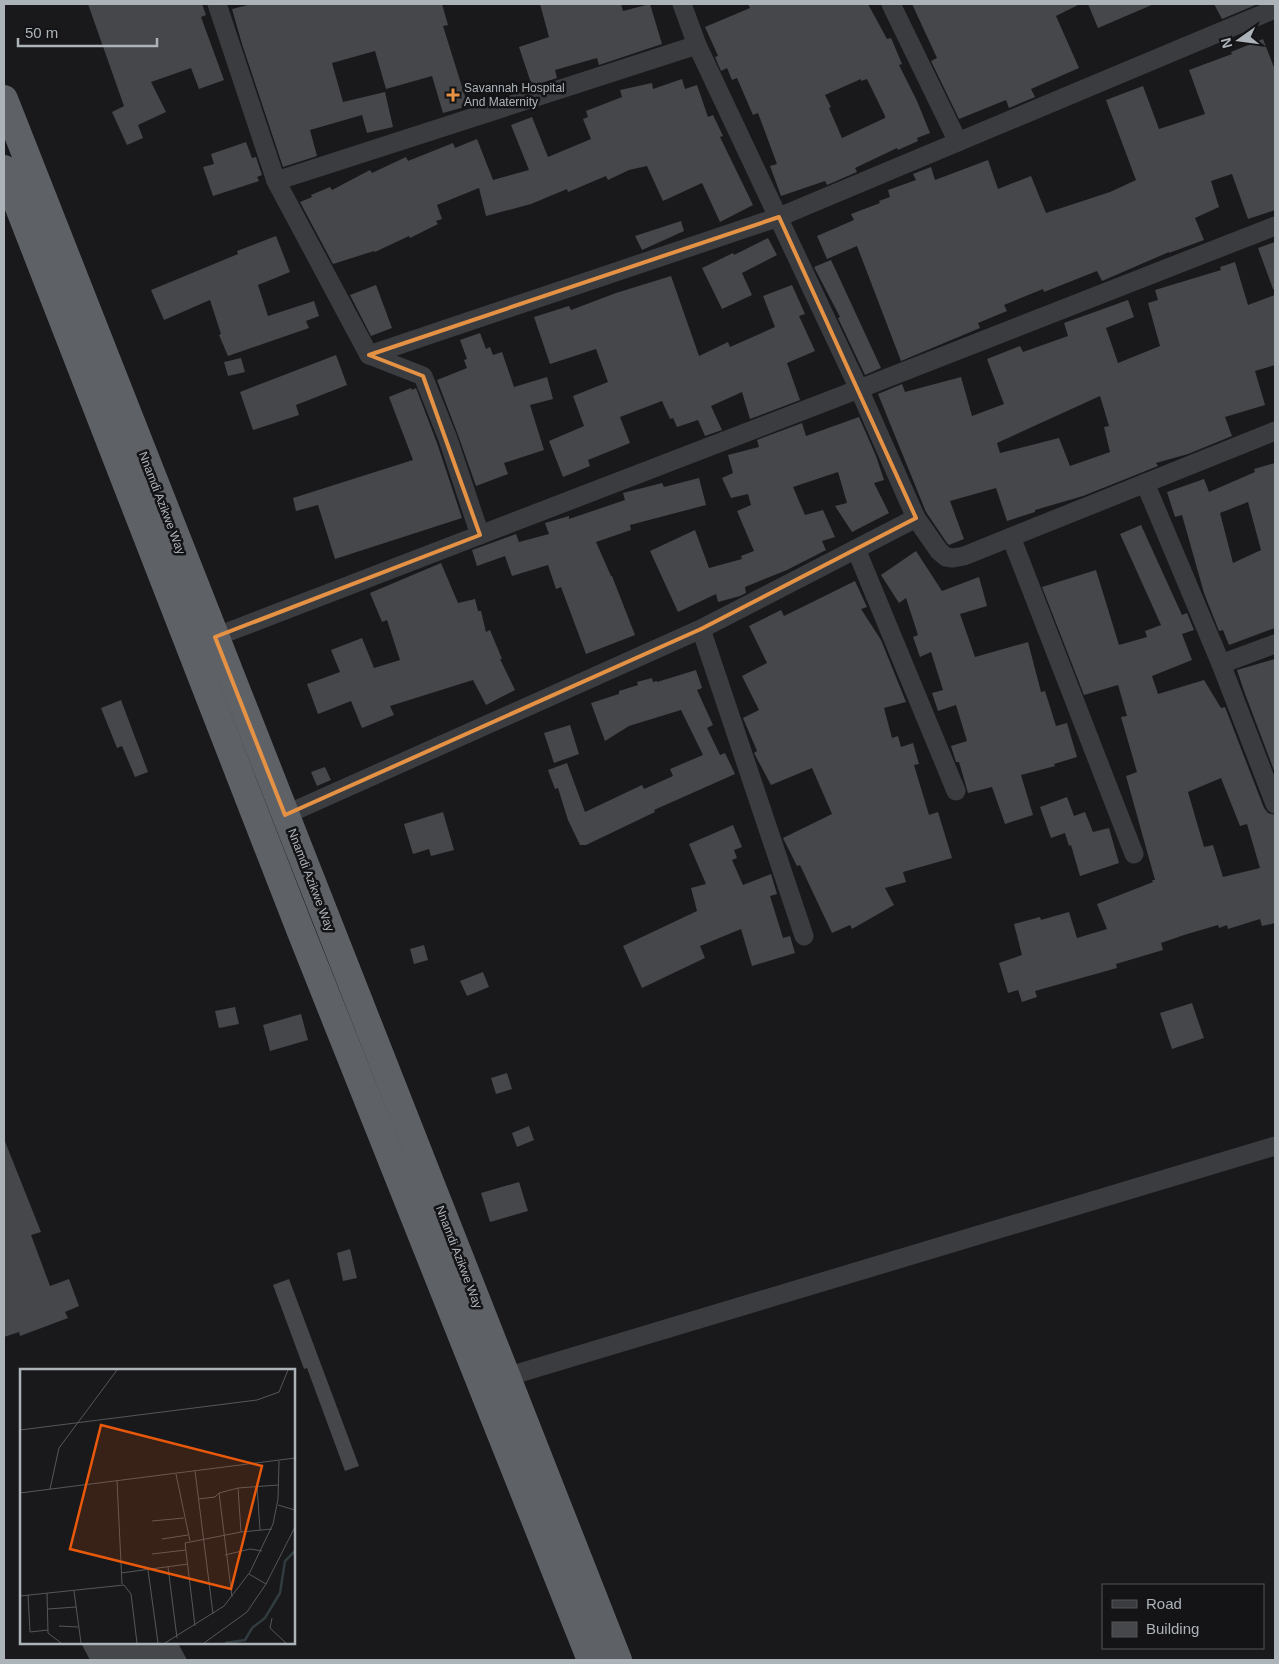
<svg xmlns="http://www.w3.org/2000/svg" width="1279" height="1664" font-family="Arial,sans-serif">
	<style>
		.building { fill: #46474b; fill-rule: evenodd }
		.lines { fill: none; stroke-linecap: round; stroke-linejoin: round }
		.minor { stroke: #3a3c3f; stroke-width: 19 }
		.trunk { stroke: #5e6267; stroke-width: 28 }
		.marked { fill: none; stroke: #e69245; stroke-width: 4; stroke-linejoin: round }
		.poi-dot { fill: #e69245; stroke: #141416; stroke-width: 2 }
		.labels { text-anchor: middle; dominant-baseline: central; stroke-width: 5; stroke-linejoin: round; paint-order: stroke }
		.poi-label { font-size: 12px; fill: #acb3b9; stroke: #141416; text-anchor: start }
		.street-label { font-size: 12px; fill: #acb3b9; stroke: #141416 }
		.inset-river { fill: none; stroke: #313c40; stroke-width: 2.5 }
		.inset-road { fill: none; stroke: #54575a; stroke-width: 1 }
		.view { fill: #e8590c; fill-opacity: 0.15; stroke: #e8590c; stroke-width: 2.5 }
		.inset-edge { fill: none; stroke: #acb3b9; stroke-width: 2.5 }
	</style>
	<rect width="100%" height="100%" fill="#19191b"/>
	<g class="building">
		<polygon points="88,4 202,4 206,15 201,17 224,80 199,89 191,68 151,82 166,112 138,125 143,138 127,145 112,112 124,106"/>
		<polygon points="252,4 442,4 448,25 443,26 468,106 443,113 432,76 386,89 375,51 332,63 343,102 385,92 393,127 367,133 362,115 310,130 317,156 283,167 242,44 232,9"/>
		<polygon points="540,4 621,4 623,11 650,4 662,44 599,65 597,58 555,70 557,78 532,86 519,47 549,37"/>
		<path d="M748,4H868L887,39L891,38L902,64L899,65L917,101L930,133L917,138L918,141L898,150L897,148L855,168L857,172L827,185L825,181L781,196L770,166L777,164L758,113L753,115L737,78L732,80L727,68L721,71L715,57L718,56L705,27L750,8ZM861,79V81L867,79L885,116V118L842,138L829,108L831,107L825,95Z"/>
		<polygon points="912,4 1080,4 1056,16 1079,68 1031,89 1035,97 1009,108 1006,100 959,119 931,61 937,58"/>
		<polygon points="1088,4 1154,4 1098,28"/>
		<polygon points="1214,4 1258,4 1222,19"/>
		<polygon points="1263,39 1275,70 1275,210 1248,219 1232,174 1211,181 1219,207 1195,218 1204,240 1169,253 1169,252 1102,281 1097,271 1044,292 1043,289 1004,305 1007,311 978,323 980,328 901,361 857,246 827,259 817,236 854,220 851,214 880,203 879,201 890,197 888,190 916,180 913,174 931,167 935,180 988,160 998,189 1031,176 1046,213 1110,192 1136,180 1106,100 1143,86 1159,129 1205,114 1189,70 1232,54 1231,52"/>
		<polygon points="682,79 685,89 697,85 708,117 713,115 723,136 720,137 753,205 720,222 702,183 663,201 647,166 629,170 608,180 606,176 568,192 567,189 531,204 486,216 479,188 437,205 442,219 436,221 438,224 410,238 409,236 375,252 374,251 333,264 300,202 312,197 311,195 330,187 332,190 370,170 372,173 406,157 408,161 453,143 455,148 477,139 493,180 529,170 511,125 532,117 548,157 591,139 583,119 588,117 586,111 622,97 620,90 652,83 653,89"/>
		<polygon points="246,142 252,158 256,157 262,175 257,177 259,181 213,196 203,167 214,164 211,154"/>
		<polygon points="681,221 684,231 642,250 635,236"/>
		<polygon points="276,236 290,272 258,285 268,316 314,301 319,316 306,321 309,328 228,356 219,335 221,334 210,300 164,320 151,290 238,254 237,251"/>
		<polygon points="768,238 777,255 742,273 752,295 722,309 702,268 733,253 734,255"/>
		<polygon points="1275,242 1275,289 1273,289 1258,248"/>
		<polygon points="831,260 881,368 865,375 838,318 840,317 814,267"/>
		<path d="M1235,262L1248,305L1275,295V365L1255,371L1265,405L1225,417L1232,436L1188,454L1156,463L1158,466L1083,496L1035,510V512L1007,521L996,488L950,501L964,539L949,545L947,543L926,512L878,394L902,384L905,392L961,377L972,416L1004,404L987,359L1020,346L1023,352L1068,336L1064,323L1128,300L1134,317L1106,328L1118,363L1160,346L1148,303L1158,300L1155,290L1221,270L1220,267ZM1100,396L1109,426L1104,427L1110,452L1070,466L1059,438L1000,453L997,443Z"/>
		<polygon points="671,276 699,356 728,342 730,347 775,327 763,296 792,285 805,314 799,316 815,351 787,363 800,400 750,419 742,392 711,406 722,430 705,436 698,420 677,427 673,418 670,419 662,401 620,417 630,443 588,460 590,466 563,477 549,441 584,426 573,396 608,382 596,349 550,364 534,317 569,306 571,310 616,293"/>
		<polygon points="376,285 392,328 371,336 350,295"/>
		<polygon points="480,333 486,349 490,347 493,355 502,352 514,387 547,377 553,399 530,405 544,450 504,463 508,474 476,486 458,435 437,380 467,368 464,360 467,359 460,340"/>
		<polygon points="336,355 347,385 296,405 299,415 253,430 240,392"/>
		<polygon points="241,358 245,372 228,376 224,362"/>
		<polygon points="411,388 412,390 416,388 437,443 462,518 335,559 318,505 296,511 293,498 413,460 389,397"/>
		<polygon points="859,417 876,456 884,480 874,483 889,513 852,532 835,506 847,503 838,472 793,487 805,515 823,510 835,537 822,541 826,550 787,570 745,587 746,593 740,596 718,602 716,594 678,612 650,551 695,530 709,568 742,559 741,556 754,551 737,511 751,505 748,494 731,498 722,478 733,473 728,455 759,447 757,440 802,423 806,436"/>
		<path d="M1275,463V628L1229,645L1223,630L1219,631L1204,593L1182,515L1175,517L1167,492L1204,479L1209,492L1255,472L1254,469ZM1248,502L1261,550L1233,563L1220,513Z"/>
		<polygon points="699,478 706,505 630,525 631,530 596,542 611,576 612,576 635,635 586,654 561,587 556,589 548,565 512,576 505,556 477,566 472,550 516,534 519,542 549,534 545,523 569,516 569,519 625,500 623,493 662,483 664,487"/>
		<path d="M1141,525L1182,615L1187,613L1194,630L1182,634L1192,660L1152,676L1158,694L1204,680L1221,708L1225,707L1264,808L1268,813L1275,815V923L1262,926L1260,919L1228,929L1227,925L1219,928L1218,925L1184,935L1161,943L1163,950L1116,964L1117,968L1035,991L1037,997L1022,1002L1018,990L1008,993L999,963L1022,955L1014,924L1040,917L1041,920L1069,912L1077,938L1107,929L1097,904L1153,882L1152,880H1155L1126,776L1137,772L1121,717L1127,716L1118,685L1084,695L1042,587L1096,570L1119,645L1147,637L1145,631L1161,625L1120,534ZM1221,778L1240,826L1247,824L1260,868L1223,877L1213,845L1204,847L1188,792Z"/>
		<polygon points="916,551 942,591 979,577 987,606 960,614 975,657 1028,642 1041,692 1045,691 1056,726 1067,723 1077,757 1054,764 1055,766 1021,775 1033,815 1005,824 992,787 968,793 959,762 956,762 951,746 967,741 956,705 938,711 932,693 943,690 931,652 920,657 913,637 918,635 906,598 899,603 881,575"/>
		<polygon points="441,563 458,603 475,599 478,611 481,611 486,632 490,630 502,659 500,659 515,690 486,705 473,680 390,706 394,715 362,728 351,701 318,714 307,684 340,672 331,650 362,638 374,668 400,660 387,620 382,622 370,593"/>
		<polygon points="855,581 867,607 861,609 881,640 906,702 884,708 892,738 898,736 901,747 913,743 919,764 914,765 929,815 938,812 952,858 903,872 906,882 885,888 894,905 852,929 850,925 832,933 800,865 797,866 783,838 832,814 812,768 771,785 755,755 754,753 757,751 743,718 759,710 742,676 767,663 749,626 781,610 784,616"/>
		<polygon points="1275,659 1275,773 1244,691 1237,670"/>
		<polygon points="696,670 702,688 697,690 713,725 707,728 720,755 725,753 735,774 654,810 655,812 586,845 580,845 568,820 558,788 555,789 548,770 567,763 585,812 642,785 644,789 673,776 670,769 703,755 681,710 629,726 605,741 591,703 619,694 619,691 638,685 637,682 652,678 653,682 657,681 657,682"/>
		<polygon points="121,700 148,772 135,777 122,746 117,748 101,708"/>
		<polygon points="570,725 579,754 554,763 544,733"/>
		<polygon points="325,767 331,780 317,786 311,772"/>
		<polygon points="1067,797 1074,816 1085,812 1093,832 1109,828 1119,863 1080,876 1071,845 1069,846 1065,833 1051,838 1040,807"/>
		<polygon points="443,812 454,850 431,856 429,849 413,854 404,824"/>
		<polygon points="733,825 742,847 734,850 737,858 732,860 743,885 771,874 777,894 770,896 783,938 790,936 795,953 752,966 741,929 700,946 705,958 642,988 623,946 697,911 691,888 706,884 689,844"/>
		<polygon points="424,945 428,960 414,964 410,949"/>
		<polygon points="483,972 489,987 467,996 460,981"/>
		<polygon points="1192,1003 1204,1038 1172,1049 1160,1013"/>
		<polygon points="235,1007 239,1024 219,1028 215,1011"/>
		<polygon points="301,1014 308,1040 270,1051 263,1025"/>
		<polygon points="507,1073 512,1089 496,1094 491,1078"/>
		<polygon points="529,1126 534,1140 517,1147 512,1133"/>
		<polygon points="4,1139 41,1232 31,1235 50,1286 69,1279 79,1306 65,1312 68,1318 20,1336 19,1332 4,1337"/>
		<polygon points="519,1182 528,1211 490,1222 481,1193"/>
		<polygon points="350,1249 357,1278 343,1281 337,1253"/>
		<polygon points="289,1279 359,1466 345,1471 307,1368 304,1369 273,1285"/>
		<polygon points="81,1643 178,1643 187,1660 90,1660"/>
	</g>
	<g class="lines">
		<g class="minor">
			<polyline points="217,4 276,181 369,355 423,376 448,439 480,535"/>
			<polyline points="682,4 697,45 859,389 916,518 939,551 946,557 953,558 964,556 1275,431"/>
			<polyline points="891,4 958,142"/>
			<polyline points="276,181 697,45"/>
			<polyline points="369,355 779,217 1275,9"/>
			<polyline points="1145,483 1221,664 1275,804"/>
			<polyline points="1011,537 1134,854"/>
			<polyline points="856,549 956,791"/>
			<polyline points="701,629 804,936"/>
			<polyline points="215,637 859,389 1275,226"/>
			<polyline points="1221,664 1275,644"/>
			<polyline points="285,815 701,629 916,518"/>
			<polyline points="506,1377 1275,1146"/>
		</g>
		<g class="trunk">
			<polyline points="4,99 618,1660"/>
			<polyline points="4,169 301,932 591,1660"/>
		</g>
	</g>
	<path class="marked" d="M779,217L916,518L701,629L285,815L215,637L480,535L423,376L369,355Z"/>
	<path class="poi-dot" d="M450.5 87.5h5v5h5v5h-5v5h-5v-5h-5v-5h5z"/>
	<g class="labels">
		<g class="poi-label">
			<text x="464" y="88">Savannah Hospital<tspan x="464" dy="14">And Maternity</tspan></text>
		</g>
		<g class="street-label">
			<text transform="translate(162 503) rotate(69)">Nnamdi Azikwe Way</text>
			<text transform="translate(311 880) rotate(69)">Nnamdi Azikwe Way</text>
			<text transform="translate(459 1257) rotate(69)">Nnamdi Azikwe Way</text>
		</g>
	</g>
	<g transform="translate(20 1369)">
		<rect width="275" height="275" fill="#19191b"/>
		<path class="inset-river" d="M205,274L225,271L232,259L245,249L260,224L265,192L275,182"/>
		<path class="inset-road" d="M0,61L237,31L259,23L268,1M175,102L193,245M156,105L170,172M97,112L102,215M237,117L240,161M218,119L221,163M30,120L39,79L97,1M0,124L275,89M199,124L212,228M178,130L195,128L199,124L218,119L258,116M258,136L275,141M132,152L164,149M142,170L168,166M132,185L166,181M205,186L230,180L242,182M148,198L157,269M128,201L138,274M101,204L168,195M229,205L246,215M54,222L61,274M27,224L28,264L41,274M8,226L10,263L28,261M0,227L104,216L111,225L117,274M28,240L56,238M252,249L250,259L266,274M39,257L58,258M175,257L165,174L221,163L252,160M145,274L204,237L230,203L253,155L258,130L259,92M184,274L227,243L246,215L275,158"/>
		<path class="view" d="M81,56L242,97L211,220L50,180Z"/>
		<rect width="275" height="275" class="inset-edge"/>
	</g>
	<rect width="1279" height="1664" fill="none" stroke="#acb3b9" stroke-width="10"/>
	<rect x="1102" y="1584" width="162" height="65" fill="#141416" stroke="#515457"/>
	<rect x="1112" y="1600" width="25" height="8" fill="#3a3c3f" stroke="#515457"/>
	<text x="1146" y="1609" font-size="15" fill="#acb3b9">Road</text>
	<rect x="1112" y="1622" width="25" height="15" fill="#46474b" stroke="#515457"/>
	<text x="1146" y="1634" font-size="15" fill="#acb3b9">Building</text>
	<g transform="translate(1239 40) rotate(256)" stroke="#141416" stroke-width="4" paint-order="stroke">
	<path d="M0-4L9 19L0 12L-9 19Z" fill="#acb3b9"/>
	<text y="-8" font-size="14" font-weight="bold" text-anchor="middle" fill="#acb3b9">N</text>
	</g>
	<path d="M18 38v8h139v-8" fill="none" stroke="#acb3b9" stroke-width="2.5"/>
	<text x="25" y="38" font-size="15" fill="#acb3b9" stroke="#141416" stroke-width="4" paint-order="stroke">50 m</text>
</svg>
